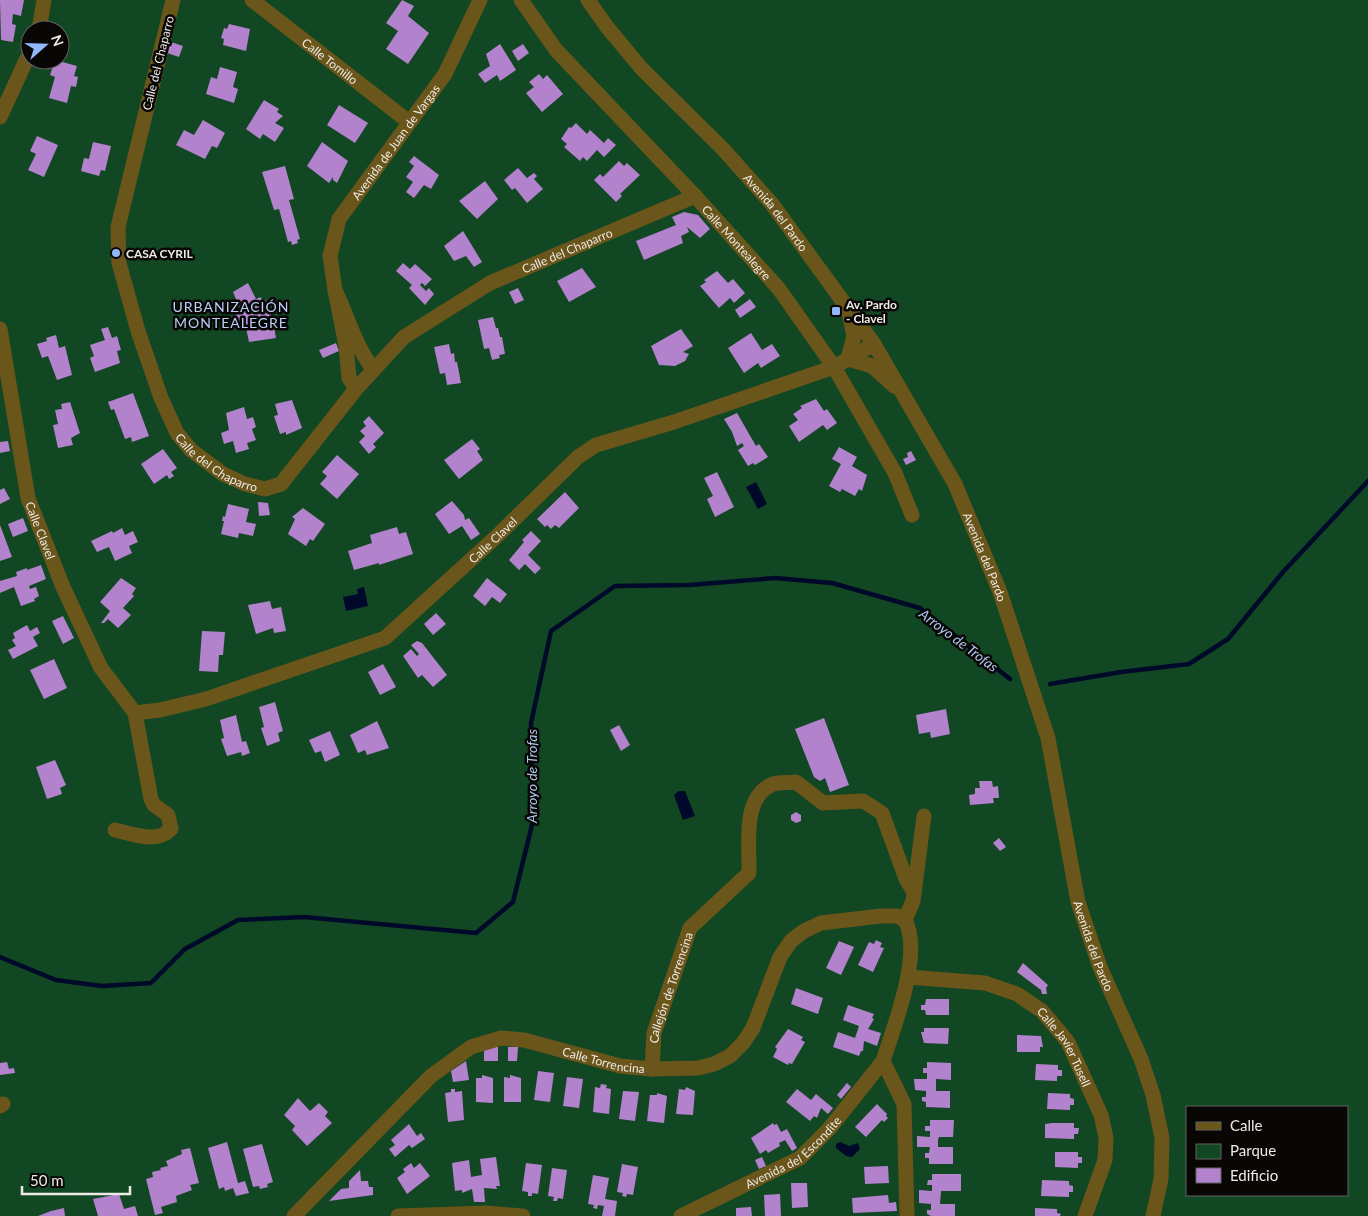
<svg xmlns="http://www.w3.org/2000/svg" width="1368" height="1216" font-family="Lato,sans-serif">
	<style>
		.green { fill: #114722; fill-rule: evenodd }
		.water { fill: #000929 }
		.lines { fill: none; stroke-linecap: round; stroke-linejoin: round }
		.stream { stroke: #000929; stroke-width: 4.5 }
		.building { fill: #b382cd }
		.minor { stroke: #6a551a; stroke-width: 15 }
		.poi-dot { fill: #92b7fd; stroke: #090706; stroke-width: 2 }
		.labels { text-anchor: middle; dominant-baseline: central; stroke-width: 5; stroke-linejoin: round; paint-order: stroke }
		.street-label { font-size: 12px; fill: #eeeae6; stroke: #090706 }
		.poi-label { font-size: 12px; font-weight: bold; fill: #eeeae6; stroke: #090706; text-anchor: start }
		.neighbourhood-label { font-size: 14px; letter-spacing: 1px; fill: #b9cff6; stroke: #090706 }
		.water-label { font-size: 14px; font-style: italic; fill: #aec7ed; stroke: #090706 }
	</style>
	<rect width="100%" height="100%" fill="#221c17"/>
	<path class="green" d="M0,0H1368V1216H0ZM30,30H60V60H30ZM1187,1107H1347V1195H1187Z"/>
	<g class="water">
		<polygon points="756,482 767,504 758,509 746,487"/>
		<polygon points="364,587 368,606 346,611 343,597 358,594 357,589"/>
		<polygon points="679,791 685,791 695,816 683,820 674,795"/>
		<polygon points="840,1142 849,1146 858,1143 860,1149 852,1157 846,1156 836,1148 836,1144"/>
	</g>
	<g class="lines">
		<g class="stream">
			<polyline points="1050,684 1121,672 1189,664 1228,639 1283,572 1368,481"/>
			<polyline points="0,957 56,980 102,986 151,983 185,949 238,920 304,917 476,933 513,902 533,821 531,723 551,631 615,586 689,585 775,578 832,583 920,608 1010,679"/>
		</g>
	</g>
	<g class="building">
		<polygon points="0,0 24,0 21,16 13,14 12,24 16,25 13,42 1,40"/>
		<polygon points="402,0 414,6 408,16 429,33 408,64 386,49 398,31 386,23"/>
		<polygon points="229,24 250,29 246,51 223,45 224,39 221,38 224,28 227,29"/>
		<polygon points="171,42 183,46 179,57 167,53"/>
		<polygon points="500,44 516,70 500,81 497,75 485,83 478,74 490,66 486,54"/>
		<polygon points="523,44 529,53 518,61 512,51"/>
		<polygon points="55,60 77,66 74,76 78,77 76,87 71,86 67,103 49,98 55,77 50,75"/>
		<polygon points="220,67 237,72 233,87 238,89 234,103 206,94 211,77 217,79"/>
		<polygon points="539,74 543,79 547,75 563,94 542,112 526,93 534,87 529,82"/>
		<polygon points="264,100 279,109 277,112 283,116 275,123 284,128 275,142 263,134 260,139 246,129"/>
		<polygon points="339,105 368,123 355,143 327,125"/>
		<polygon points="203,120 225,133 217,148 212,146 205,159 176,145 184,130 194,135"/>
		<polygon points="576,123 587,134 590,130 604,143 608,138 616,145 604,157 597,150 587,161 583,157 580,161 564,147 567,144 561,139 569,127 571,128"/>
		<polygon points="37,136 58,145 44,177 28,170 36,154 30,151"/>
		<polygon points="93,142 111,146 105,171 101,170 99,176 81,171 84,158 89,159"/>
		<polygon points="322,142 348,161 337,183 333,180 333,177 329,183 307,166"/>
		<polygon points="414,156 439,175 431,189 424,185 414,198 406,192 413,182 406,177 414,166 409,162"/>
		<polygon points="619,161 624,166 627,163 640,175 620,194 622,196 616,202 594,180 600,174 603,177"/>
		<polygon points="285,166 294,199 289,200 300,239 297,240 298,243 292,245 291,241 288,242 279,209 274,210 262,172"/>
		<polygon points="518,168 527,178 534,173 537,176 534,179 543,189 527,203 515,188 512,190 504,180"/>
		<polygon points="485,181 498,199 477,219 459,201"/>
		<polygon points="684,212 698,215 710,229 700,238 687,227 689,232 681,236 683,243 644,260 636,241 676,225 672,217"/>
		<polygon points="463,231 482,262 474,267 466,256 454,261 444,246"/>
		<polygon points="403,263 410,269 415,264 432,279 425,286 422,283 420,285 426,291 429,288 434,294 425,305 409,288 412,285 396,271"/>
		<polygon points="582,268 596,287 569,302 557,281"/>
		<polygon points="717,271 728,283 733,279 745,293 734,303 730,298 719,308 700,286 706,282 704,280"/>
		<polygon points="248,283 256,299 261,297 262,301 266,300 271,316 267,318 270,328 274,327 276,338 249,342 245,323 239,325 235,310 240,309 233,292"/>
		<polygon points="518,288 524,300 515,304 509,292"/>
		<polygon points="750,299 756,307 740,318 735,310"/>
		<polygon points="493,317 496,328 498,328 500,337 502,337 505,354 499,355 500,358 492,360 489,348 484,349 478,320"/>
		<polygon points="108,327 112,338 117,336 121,350 117,351 120,363 95,372 90,358 94,356 90,345 105,340 101,329"/>
		<polygon points="681,329 693,346 683,352 689,354 685,361 675,366 659,365 651,346"/>
		<polygon points="751,333 762,350 772,344 780,356 761,368 758,363 744,373 728,348"/>
		<polygon points="56,335 59,348 65,346 72,375 57,380 48,356 42,358 37,344 47,341 46,338"/>
		<polygon points="336,343 339,351 323,358 319,350"/>
		<polygon points="449,344 451,354 454,353 455,362 457,362 461,383 447,385 445,373 440,374 434,347"/>
		<polygon points="133,393 149,436 132,442 131,437 125,439 114,409 111,410 108,402"/>
		<polygon points="816,399 824,411 827,409 837,423 827,430 823,425 799,442 789,426 798,420 793,414 802,408 800,406"/>
		<polygon points="292,400 302,428 286,435 286,432 280,434 274,416 278,415 275,404"/>
		<polygon points="70,402 80,433 71,438 73,445 58,448 53,425 58,424 55,410 62,409 61,404"/>
		<polygon points="244,407 247,419 253,417 256,427 252,429 256,440 247,443 249,449 236,453 233,441 224,444 221,433 229,430 226,413"/>
		<polygon points="737,413 756,446 759,444 768,457 755,465 753,463 748,466 738,450 744,446 742,443 737,446 732,432 724,419"/>
		<polygon points="369,416 384,433 373,444 376,447 369,454 359,442 365,436 360,431 366,426 363,422"/>
		<polygon points="472,439 480,449 477,451 483,460 459,479 444,460"/>
		<polygon points="8,441 10,451 0,453 0,442"/>
		<polygon points="839,447 857,457 852,466 867,475 862,491 859,489 855,496 842,489 840,492 829,486 841,464 832,459"/>
		<polygon points="163,449 177,468 171,472 174,476 169,479 167,475 154,484 141,464"/>
		<polygon points="911,451 916,460 906,465 903,459 908,457 907,453"/>
		<polygon points="337,455 359,474 337,499 320,484 327,476 322,472"/>
		<polygon points="717,472 734,507 715,517 707,499 713,496 704,478"/>
		<polygon points="4,488 10,499 0,504 0,490"/>
		<polygon points="565,492 579,508 559,528 555,525 551,529 547,525 545,527 537,519"/>
		<polygon points="452,501 464,515 465,520 469,518 480,534 471,540 462,526 449,534 435,514"/>
		<polygon points="258,502 268,503 270,515 259,516"/>
		<polygon points="228,504 249,509 246,522 256,524 253,536 239,533 238,538 221,534 224,521 222,521 223,516 225,517"/>
		<polygon points="303,508 325,524 313,541 310,539 306,546 288,534 295,519 292,517"/>
		<polygon points="23,518 28,531 13,537 8,524"/>
		<polygon points="0,525 12,557 0,561"/>
		<polygon points="397,527 399,534 406,532 413,554 379,565 379,563 354,570 348,551 372,543 370,535"/>
		<polygon points="122,528 125,535 133,531 138,542 129,546 132,553 115,561 109,547 97,552 91,541 112,531 113,533"/>
		<polygon points="531,531 541,541 528,555 541,568 535,574 525,564 519,570 509,560 524,542 522,540"/>
		<polygon points="41,565 46,579 29,586 30,589 36,587 39,596 34,599 35,601 21,606 14,587 0,593 0,581 17,576 16,572 27,568 27,570"/>
		<polygon points="121,578 136,588 132,594 134,596 123,608 131,615 118,628 108,619 104,623 101,623 110,611 100,602"/>
		<polygon points="487,578 507,594 500,603 492,597 485,606 473,596"/>
		<polygon points="270,601 272,609 281,607 286,631 274,633 273,628 256,634 248,605"/>
		<polygon points="436,613 446,624 433,635 424,624"/>
		<polygon points="63,616 74,638 63,644 52,621"/>
		<polygon points="27,625 30,631 37,627 40,633 33,637 38,646 13,659 8,650 16,646 12,640 15,638 13,633"/>
		<polygon points="202,631 225,632 223,655 219,655 218,672 199,671"/>
		<polygon points="417,641 422,643 447,675 433,687 422,675 418,678 403,656 411,649 417,656 419,654 411,645"/>
		<polygon points="54,659 67,688 44,699 30,670"/>
		<polygon points="383,664 396,687 380,695 368,672"/>
		<polygon points="275,702 283,731 278,733 280,741 267,746 261,728 264,727 259,707"/>
		<polygon points="946,709 950,734 931,738 930,732 919,734 916,715"/>
		<polygon points="236,715 242,742 246,741 250,753 242,756 241,752 227,756 221,739 224,738 220,720"/>
		<polygon points="824,718 849,785 830,792 825,778 820,781 814,777 795,729"/>
		<polygon points="377,721 389,748 367,755 365,750 358,753 350,735"/>
		<polygon points="619,725 630,745 621,751 610,730"/>
		<polygon points="330,731 340,755 325,762 321,751 315,753 309,740"/>
		<polygon points="55,760 66,785 60,788 62,794 47,799 36,767"/>
		<polygon points="979,781 992,781 993,787 998,786 999,798 993,798 994,803 970,805 969,795 975,794 975,788 980,788"/>
		<polygon points="796,812 801,815 801,821 796,823 791,820 791,815"/>
		<polygon points="999,838 1006,847 1000,851 993,843"/>
		<polygon points="876,940 882,943 880,947 884,948 873,972 858,965 869,942 874,944"/>
		<polygon points="839,941 854,947 841,975 826,968"/>
		<polygon points="1023,963 1048,985 1046,988 1047,994 1042,994 1041,990 1017,972"/>
		<polygon points="796,988 823,998 818,1014 791,1004"/>
		<polygon points="926,999 949,999 949,1015 926,1015 925,1010 921,1010 921,1005 925,1005"/>
		<polygon points="848,1005 874,1014 872,1018 874,1019 868,1029 881,1033 877,1046 864,1041 863,1051 861,1051 859,1056 833,1047 838,1032 855,1038 859,1026 843,1020"/>
		<polygon points="924,1028 949,1028 948,1044 924,1043 921,1032 924,1032"/>
		<polygon points="788,1029 803,1037 801,1040 805,1042 792,1064 789,1063 788,1065 773,1057 777,1049 775,1047"/>
		<polygon points="1017,1035 1041,1036 1043,1047 1040,1047 1040,1052 1017,1052"/>
		<polygon points="498,1045 498,1061 484,1061 484,1049"/>
		<polygon points="508,1047 518,1047 517,1061 508,1061"/>
		<polygon points="466,1061 469,1080 453,1082 451,1071"/>
		<polygon points="7,1062 9,1069 14,1068 15,1073 0,1075 0,1063"/>
		<polygon points="927,1062 951,1063 951,1080 936,1079 936,1091 950,1091 950,1108 926,1107 926,1102 922,1101 922,1097 926,1097 926,1091 915,1090 914,1079 927,1079 927,1073 923,1073 923,1068 927,1068"/>
		<polygon points="1036,1064 1058,1065 1058,1070 1062,1070 1062,1076 1057,1076 1057,1081 1035,1080"/>
		<polygon points="538,1071 554,1073 550,1102 534,1100"/>
		<polygon points="482,1075 493,1078 493,1103 476,1102 476,1078 482,1078"/>
		<polygon points="510,1075 521,1078 521,1102 504,1102 504,1077 510,1078"/>
		<polygon points="567,1077 583,1079 579,1108 563,1106"/>
		<polygon points="847,1083 851,1087 841,1099 837,1095"/>
		<polygon points="601,1084 607,1085 606,1088 611,1089 609,1114 593,1112 595,1087 600,1088"/>
		<polygon points="686,1087 695,1091 693,1115 676,1114 679,1089 685,1090"/>
		<polygon points="451,1089 455,1089 455,1092 462,1091 464,1120 448,1122 445,1093 451,1092"/>
		<polygon points="797,1089 811,1100 816,1094 833,1108 828,1114 821,1108 817,1118 814,1116 810,1121 786,1102"/>
		<polygon points="623,1091 639,1092 635,1121 619,1119"/>
		<polygon points="657,1093 667,1096 664,1123 647,1121 650,1095 657,1095"/>
		<polygon points="1048,1093 1070,1094 1070,1098 1074,1099 1074,1105 1070,1105 1070,1110 1047,1109"/>
		<polygon points="298,1098 310,1111 319,1103 328,1112 325,1116 332,1123 307,1146 292,1130 295,1126 284,1115"/>
		<polygon points="877,1104 887,1114 886,1116 888,1118 884,1122 882,1120 866,1137 855,1127"/>
		<polygon points="930,1120 954,1120 953,1137 939,1137 938,1140 938,1147 953,1147 953,1164 929,1164 929,1158 925,1158 925,1153 929,1153 930,1147 917,1147 917,1136 930,1137 930,1131 925,1131 925,1126 930,1126"/>
		<polygon points="773,1123 774,1125 777,1124 781,1132 787,1129 797,1148 792,1151 785,1140 779,1143 780,1146 768,1153 766,1150 760,1154 751,1138"/>
		<polygon points="1052,1123 1074,1123 1074,1128 1079,1128 1078,1134 1074,1134 1074,1139 1045,1138 1045,1124"/>
		<polygon points="409,1124 417,1136 421,1133 425,1139 412,1148 409,1145 395,1157 389,1149 395,1145 391,1140"/>
		<polygon points="227,1142 238,1183 245,1181 249,1193 236,1196 233,1188 225,1191 224,1187 219,1189 208,1148"/>
		<polygon points="262,1144 273,1182 267,1184 268,1187 260,1189 259,1186 253,1187 243,1149"/>
		<polygon points="190,1148 199,1183 190,1185 192,1190 176,1196 177,1202 161,1207 163,1213 155,1215 146,1179 153,1177 152,1172 161,1170 160,1168 168,1166 166,1161 182,1154 181,1150"/>
		<polygon points="1055,1152 1078,1152 1078,1157 1082,1157 1082,1163 1078,1163 1078,1168 1055,1167"/>
		<polygon points="496,1157 500,1186 496,1186 497,1189 484,1188 485,1202 474,1202 472,1189 462,1193 462,1190 455,1191 452,1163 469,1160 471,1177 476,1176 482,1175 480,1159"/>
		<polygon points="762,1157 766,1166 759,1169 755,1160"/>
		<polygon points="411,1163 414,1168 420,1163 430,1176 407,1194 397,1178 405,1172 403,1169"/>
		<polygon points="526,1163 542,1165 538,1194 532,1193 532,1196 528,1196 528,1192 522,1191"/>
		<polygon points="622,1164 638,1167 633,1195 627,1194 626,1197 622,1196 623,1193 617,1192"/>
		<polygon points="888,1166 889,1183 865,1184 864,1167"/>
		<polygon points="552,1168 567,1170 563,1199 558,1198 557,1201 553,1201 554,1197 548,1196"/>
		<polygon points="360,1170 361,1181 368,1181 369,1187 373,1187 373,1195 329,1201 341,1189 349,1188 349,1181"/>
		<polygon points="932,1174 961,1174 961,1191 941,1191 940,1204 955,1204 955,1216 931,1216 927,1214 927,1210 931,1210 931,1204 919,1203 919,1190 932,1191 932,1185 927,1185 928,1180 932,1180"/>
		<polygon points="593,1175 609,1178 605,1199 617,1201 615,1216 602,1216 604,1206 598,1205 597,1209 593,1208 594,1205 588,1204"/>
		<polygon points="1042,1180 1069,1181 1069,1185 1073,1186 1073,1192 1069,1192 1069,1197 1041,1196"/>
		<polygon points="791,1183 807,1183 808,1207 792,1208"/>
		<polygon points="119,1194 124,1209 135,1206 138,1216 98,1216 93,1199"/>
		<polygon points="780,1194 781,1216 765,1216 764,1195"/>
		<polygon points="888,1195 889,1203 896,1202 897,1211 853,1213 852,1198"/>
		<polygon points="751,1207 752,1216 736,1216 736,1208"/>
		<polygon points="64,1208 65,1216 38,1216 51,1211"/>
		<polygon points="1035,1208 1057,1209 1057,1213 1061,1214 1060,1216 1035,1216"/>
	</g>
	<g class="lines">
		<g class="minor">
			<path id="s1" d="M173,0L118,227L119,263L138,331L161,398L177,433L191,450L223,474L245,484L265,489L281,484L356,389L404,337L490,283L695,196"/>
			<path id="s2" d="M252,0L409,122"/>
			<path id="s3" d="M521,0L556,50L695,196L779,289L834,367L895,473L912,515"/>
			<path id="s4" d="M588,0L607,27L642,69L723,149L772,204L874,344L955,484L1000,592L1048,738L1078,902L1100,967L1141,1059L1153,1095L1162,1138L1161,1179L1153,1216"/>
			<polyline points="39,30 44,0"/>
			<polyline points="0,117 30,52"/>
			<path id="s5" d="M335,290L330,256L339,219L445,74L480,0"/>
			<polyline points="849,313 854,336 848,359 872,366 894,386"/>
			<path id="s6" d="M0,329L28,498L63,587L101,668L135,713L160,710L206,699L385,638L497,536L578,457L596,445L674,422L834,367L874,344"/>
			<path d="M356,389L349,378L346,346L335,290C348,317 355,345 373,369"/>
			<path d="M115,830C132,834 157,844 171,829L168,815L154,805L151,799L135,713"/>
			<path d="M905,920C923,954 894,1026 883,1061L904,1104L907,1216"/>
			<polyline points="905,920 913,901 924,816"/>
			<path id="s7" d="M908,977L985,983L1017,994L1042,1011L1068,1042L1101,1115L1106,1138L1105,1160L1085,1216"/>
			<path id="s8" d="M652,1069L654,1033L690,928L749,873C750,846 741,797 773,784C780,782 790,783 796,782L823,803L863,801L882,813L906,879L914,892"/>
			<polyline points="0,1106 3,1104"/>
			<path id="s9" d="M294,1216L431,1076L471,1047L501,1038L524,1040L620,1066L652,1069L698,1068L714,1064L730,1056L743,1043L753,1028L780,957L791,941L804,931L821,923L881,916H897L905,920"/>
			<polyline points="398,1216 486,1213 523,1216"/>
			<path id="s10" d="M681,1216L800,1158L829,1129L883,1061"/>
		</g>
	</g>
	<g class="poi-dot">
		<circle cx="116" cy="253" r="5"/>
		<rect x="831" y="306" width="10" height="10" rx="2.5"/>
	</g>
	<g class="labels">
		<g class="street-label">
			<text stroke="none"><textPath href="#s2" startOffset="99">Calle Tomillo</textPath></text>
			<text transform="translate(158 63) rotate(-76)">Calle del Chaparro</text>
			<text stroke="none"><textPath href="#s5" startOffset="168">Avenida de Juan de Vargas</textPath></text>
			<text stroke="none"><textPath href="#s4" startOffset="284">Avenida del Pardo</textPath></text>
			<text stroke="none"><textPath href="#s3" startOffset="325">Calle Montealegre</textPath></text>
			<text stroke="none"><textPath href="#s1" startOffset="950">Calle del Chaparro</textPath></text>
			<text stroke="none"><textPath href="#s1" startOffset="500">Calle del Chaparro</textPath></text>
			<text stroke="none"><textPath href="#s6" startOffset="206">Calle Clavel</textPath></text>
			<text stroke="none"><textPath href="#s6" startOffset="820">Calle Clavel</textPath></text>
			<text stroke="none"><textPath href="#s4" startOffset="689">Avenida del Pardo</textPath></text>
			<text stroke="none"><textPath href="#s4" startOffset="1094">Avenida del Pardo</textPath></text>
			<text stroke="none"><textPath href="#s8" startOffset="84">Callejón de Torrencina</textPath></text>
			<text stroke="none"><textPath href="#s7" startOffset="184">Calle Javier Tusell</textPath></text>
			<text stroke="none"><textPath href="#s9" startOffset="382">Calle Torrencina</textPath></text>
			<text stroke="none"><textPath href="#s10" startOffset="130">Avenida del Escondite</textPath></text>
		</g>
		<g class="poi-label">
			<text x="126" y="253">CASA CYRIL</text>
			<text x="846" y="304">Av. Pardo<tspan x="846" dy="14">- Clavel</tspan></text>
		</g>
		<g class="neighbourhood-label">
			<text x="231" y="306">URBANIZACIÓN<tspan x="231" dy="16">MONTEALEGRE</tspan></text>
		</g>
		<g class="water-label">
			<text transform="translate(959 640) rotate(37)">Arroyo de Trofas</text>
			<text transform="translate(531 776) rotate(-90)">Arroyo de Trofas</text>
		</g>
	</g>
	<rect x="1186" y="1106" width="162" height="90" fill="#090706" stroke="#656260"/>
	<rect x="1196" y="1122" width="25" height="8" fill="#6a551a" stroke="#656260"/>
	<text x="1230" y="1131" font-size="15" fill="#eeeae6">Calle</text>
	<rect x="1196" y="1144" width="25" height="15" fill="#114722" stroke="#656260"/>
	<text x="1230" y="1156" font-size="15" fill="#eeeae6">Parque</text>
	<rect x="1196" y="1168" width="25" height="15" fill="#b382cd" stroke="#656260"/>
	<text x="1230" y="1181" font-size="15" fill="#eeeae6">Edificio</text>
	<g transform="translate(45 45) rotate(70)"><circle r="24" fill="#090706" stroke="#656260"/>
	<path d="M0-4L9 19L0 12L-9 19Z" fill="#92b7fd"/>
	<text y="-8" font-size="14" font-weight="bold" text-anchor="middle" fill="#eeeae6">N</text>
	</g>
	<path d="M22 1186v8h108v-8" fill="none" stroke="#eeeae6" stroke-width="2.5"/>
	<text x="30" y="1186" font-size="15" fill="#eeeae6" stroke="#090706" stroke-width="4" paint-order="stroke">50 m</text>
</svg>
